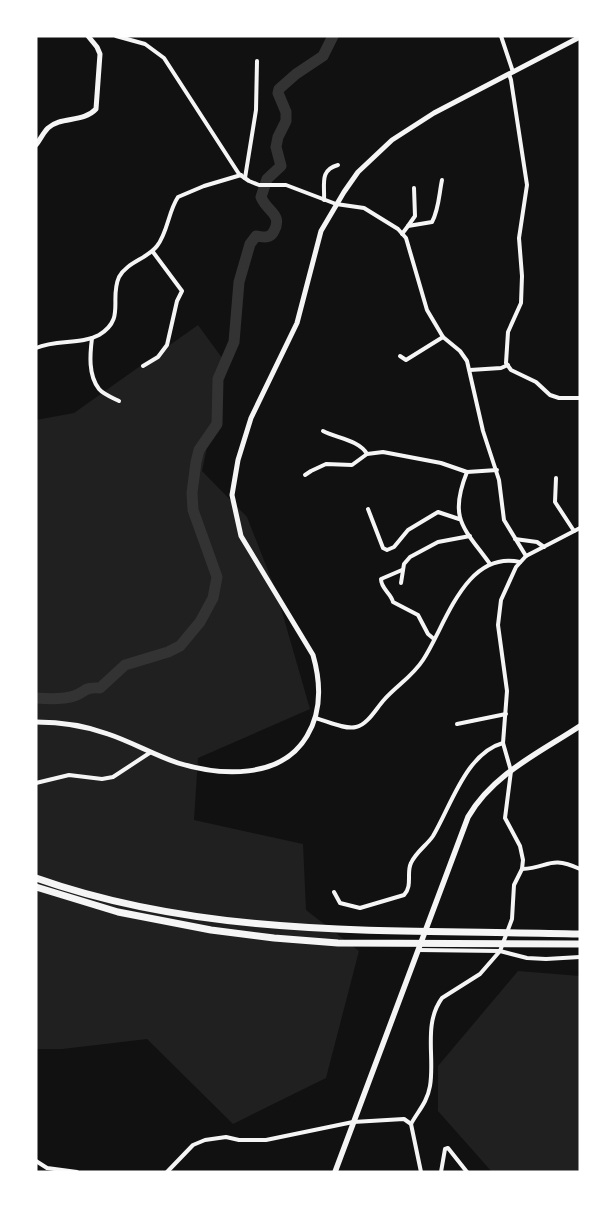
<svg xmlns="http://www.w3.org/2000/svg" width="616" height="1208" font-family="'Source Sans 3',sans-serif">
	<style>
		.green { fill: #202020 }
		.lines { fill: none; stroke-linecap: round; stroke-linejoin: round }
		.river { stroke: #333; stroke-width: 11 }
		.minor { stroke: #f5f5f5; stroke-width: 4 }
		.secondary { stroke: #f5f5f5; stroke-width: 5 }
		.primary { stroke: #f5f5f5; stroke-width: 5.5 }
		.motorway { stroke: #f5f5f5; stroke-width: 7 }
	</style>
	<rect width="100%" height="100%" fill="#111"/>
	<g class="green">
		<polygon points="198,325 225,362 202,471 247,517 276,591 310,709 198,758 194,820 303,844 306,910 359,951 326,1078 233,1124 147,1039 62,1049 36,1049 36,420 74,413"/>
		<polygon points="518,971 580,976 580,1172 492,1172 438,1111 438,1066"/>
	</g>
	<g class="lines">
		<path class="river" d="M36,698C48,699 62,700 74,696C86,692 83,687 100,688L125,665L168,652L180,646L200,622L213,598L217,577L193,510L192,493L196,462L199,450L217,424L218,379L234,342L239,282L250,244L256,236C264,237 270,239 274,231C283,214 267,212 261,197L267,179L281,166L276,147L278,137L286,121V112L278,93L279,89L296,74L323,56L333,36"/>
		<g class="minor">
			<polyline points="116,36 145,44 164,58 239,174 249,181 259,185 286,185 336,204 364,208 398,229 406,238 427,310 443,337 460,351 467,361 483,431 499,480 504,520 526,556"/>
			<polyline points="501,36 513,72"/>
			<polyline points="509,74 511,80 527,185 519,238 522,276 521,303 508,332 506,363 511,370 536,382 550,395 559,398 580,398"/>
			<polyline points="245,178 256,110 257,61"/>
			<path d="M324,200C325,185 319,170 338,165"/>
			<polyline points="408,226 415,216 414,188"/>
			<path d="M402,234L408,226L432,222C439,209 439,194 442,180"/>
			<path d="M92,338C90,354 88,375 99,389C103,394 113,398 119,401"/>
			<path d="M36,348C56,339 81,345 99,335C126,319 109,299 119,277C127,262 147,259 157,246C168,232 168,212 178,197L204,186L241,175"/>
			<polyline points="400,356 406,360 443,337"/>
			<polyline points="143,366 158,357 167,345 177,301 182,291 153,252"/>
			<polyline points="470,370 501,368 508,365"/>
			<path d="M323,431C336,438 359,440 367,454"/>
			<path d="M467,472C448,519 464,528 490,564"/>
			<polyline points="305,475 311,471 326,464 352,465 367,454 383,452 441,463 467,472 497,470"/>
			<polyline points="556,478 555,502 574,531"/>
			<polyline points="368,509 383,548 387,550 394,547 408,530 438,512 459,519"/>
			<polyline points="515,539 537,542 544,547"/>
			<path d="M402,570L381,579C381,589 391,593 393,602L418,615L428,634L434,639"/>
			<polyline points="401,583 404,564 410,557 438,542 470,536"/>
			<path d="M315,718C327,721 345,730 356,727C367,725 376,709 383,701C396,686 412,677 423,660C446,625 465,550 520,562"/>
			<polyline points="457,724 506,714"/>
			<polyline points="36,783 69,775 102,779 113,777 151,752"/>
			<path d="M522,869C549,868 549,855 580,869"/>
			<path d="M334,892L340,903L360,908L404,895C413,886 406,873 411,863C416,852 427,845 433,836C451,806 466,753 503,743"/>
			<polyline points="418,950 500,951 527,958 546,959 580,957"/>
			<path d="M411,1124C418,1111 427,1103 430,1086C435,1057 423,1024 442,998L480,974L500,951L512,919L514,885L522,869L523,860L520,846L505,818L511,771L503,743L507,691L498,625L501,600L516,567L526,556L580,528"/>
			<polyline points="36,1161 47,1168 77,1172"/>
			<polyline points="167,1172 193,1145 205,1140 226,1137 239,1140 266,1140 353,1122 404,1119 411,1124 421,1172"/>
			<polyline points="441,1172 445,1149 448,1148 467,1172"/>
		</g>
		<g class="secondary">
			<path d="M36,145C40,140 43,133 48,128C61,116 83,123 96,109L100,54L97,47L88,36"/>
			<path d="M36,722C60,722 86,726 108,734C132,742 154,755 178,763C220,776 281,780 307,736C322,711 321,683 313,655L241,536L232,495L238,460L251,418L297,323L321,231L344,192L358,172L392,140L434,113L580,37"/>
		</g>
		<path class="primary" d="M335,1172L468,817C493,774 539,753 580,726"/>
		<g class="motorway">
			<path d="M36,878C211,940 398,929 580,934"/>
			<polyline points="36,887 118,912 211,930 274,938 338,943 580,944"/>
		</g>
	</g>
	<rect width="616" height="1208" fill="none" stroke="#ffffff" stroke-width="75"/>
</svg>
